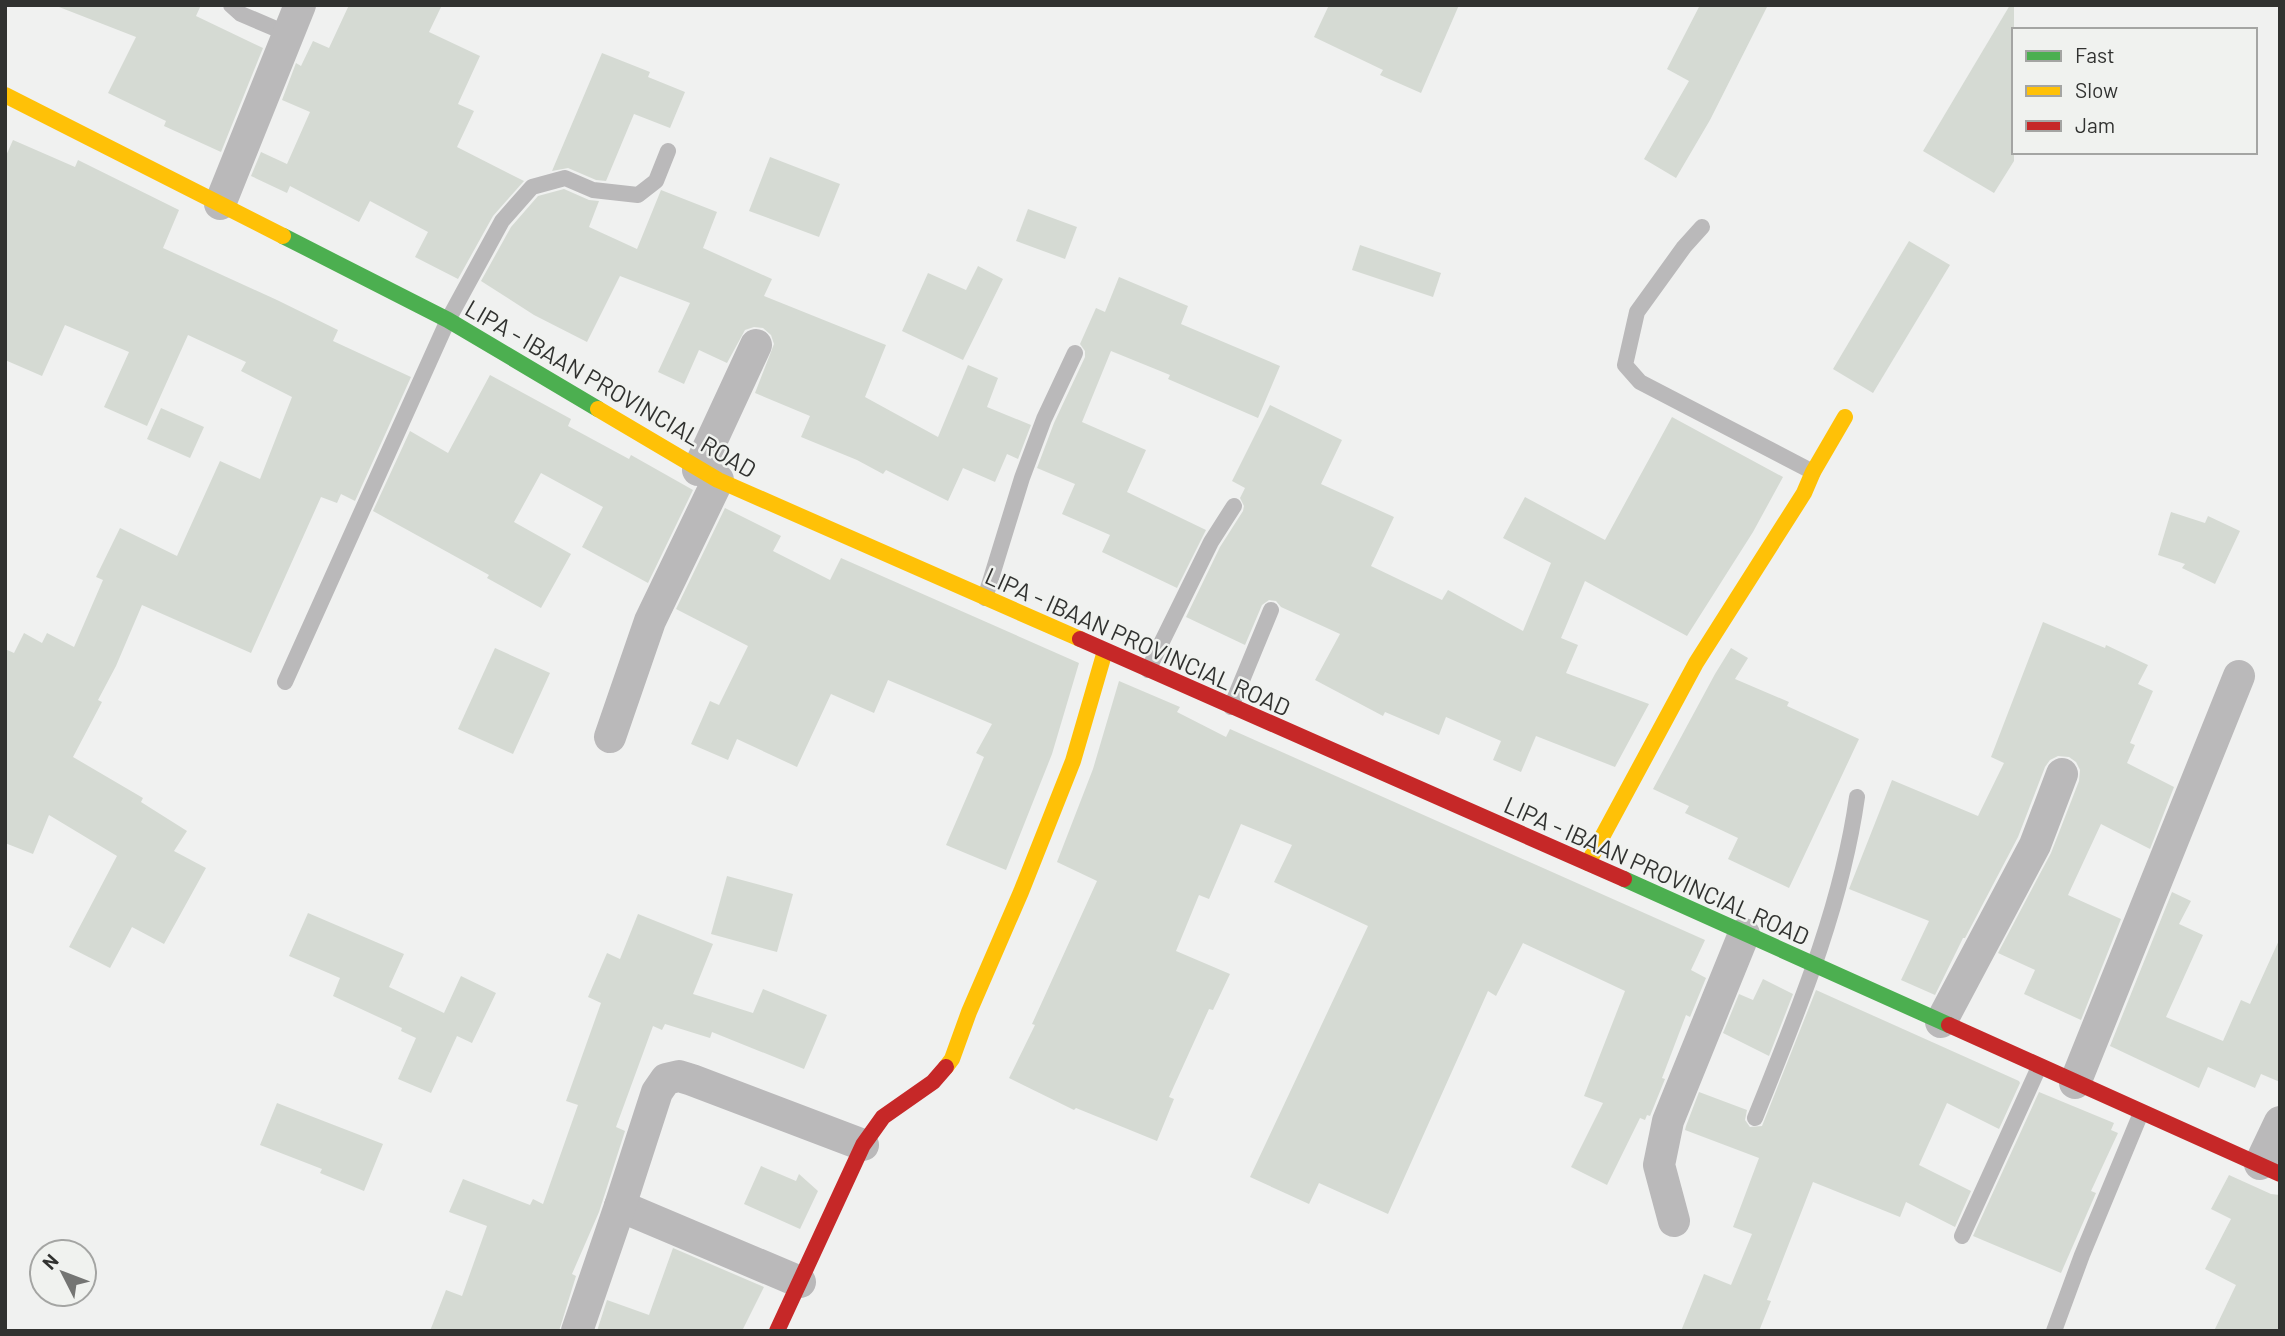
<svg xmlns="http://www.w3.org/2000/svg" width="2285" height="1336" font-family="Barlow,sans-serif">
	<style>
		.building { fill: #d5dad3 }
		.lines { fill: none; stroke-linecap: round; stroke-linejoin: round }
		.lane { stroke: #bab9ba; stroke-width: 16 }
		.street { stroke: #bab9ba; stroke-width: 32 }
		.fast { stroke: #4caf50; stroke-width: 16 }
		.slow { stroke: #ffc107; stroke-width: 16 }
		.jam { stroke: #c62828; stroke-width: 16 }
		.labels { text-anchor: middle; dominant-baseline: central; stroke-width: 5; stroke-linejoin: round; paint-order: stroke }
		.street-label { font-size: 24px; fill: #313230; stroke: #f0f2ef }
	</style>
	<rect width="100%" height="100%" fill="#f0f1f0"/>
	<g class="building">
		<polygon points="60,5 201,5 196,16 263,48 221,152 164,126 166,121 108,93 136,37 59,7"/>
		<polygon points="349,5 442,5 429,32 480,56 458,104 474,111 457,147 524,181 493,216 458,279 415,257 428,232 370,201 359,222 290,186 287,193 251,176 261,152 287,164 310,112 282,100 296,63 301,66 313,41 329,48"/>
		<polygon points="1329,5 1459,5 1421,93 1380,75 1383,70 1314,37"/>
		<polygon points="1700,5 1768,5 1710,120 1676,178 1644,159 1689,81 1667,69"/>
		<polygon points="2010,5 2014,5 2014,161 1994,193 1923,151"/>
		<polygon points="602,53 650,72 648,77 685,92 670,128 634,114 606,181 596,180 568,168 552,171"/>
		<polygon points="13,140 75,167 78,160 179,210 163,248 277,300 338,330 333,341 411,377 355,501 341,494 337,503 321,497 251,653 142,605 116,666 98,700 102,702 73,757 143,798 141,802 187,831 174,851 206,868 164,944 132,927 110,968 69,947 117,856 49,815 33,854 5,843 5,649 14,653 24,633 42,643 47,633 74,647 103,580 96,577 120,528 177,556 220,461 260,479 292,397 241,371 246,362 188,335 147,426 104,407 129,352 65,325 42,376 5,360 5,158"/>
		<polygon points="770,157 840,184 819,237 749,211"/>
		<polygon points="564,189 589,200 599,201 589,227 637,249 661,190 717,212 703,248 772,279 764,296 886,345 865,397 938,437 968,365 998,378 987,407 1031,425 1018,459 1007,454 995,482 963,468 948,501 886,470 883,474 857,460 801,437 810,416 755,393 774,344 771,335 763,328 754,327 745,330 727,363 699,350 684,384 658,372 690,303 620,276 587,342 534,315 481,281 511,227 538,196"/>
		<polygon points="1028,209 1077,227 1065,259 1016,241"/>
		<polygon points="1909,241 1950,265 1873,393 1833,369"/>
		<polygon points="1360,245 1441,273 1433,297 1352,270"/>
		<polygon points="978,266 1003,279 963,360 902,331 928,273 966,290"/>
		<polygon points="1119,277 1188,306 1181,324 1280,366 1258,418 1168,379 1170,375 1111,351 1082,422 1146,450 1127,492 1206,530 1177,588 1102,552 1110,535 1062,514 1075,484 1037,468 1054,423 1085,357 1085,351 1080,344 1096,308 1105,312"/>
		<polygon points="490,375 571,419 568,426 629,459 631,455 693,490 648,583 582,547 603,507 541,473 514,522 571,554 541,608 487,578 489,575 373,511 410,431 448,453"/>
		<polygon points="1270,405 1342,440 1321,484 1394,517 1371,566 1442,600 1448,590 1523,631 1551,563 1503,538 1525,497 1605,540 1672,417 1783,477 1753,532 1687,636 1585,581 1561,638 1578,645 1566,673 1649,704 1615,767 1536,736 1521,772 1493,760 1501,741 1446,717 1439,735 1385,712 1383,716 1315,680 1340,634 1281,607 1276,601 1269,600 1262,605 1245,645 1186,617 1220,547 1243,511 1244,506 1240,498 1245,488 1232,481"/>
		<polygon points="161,408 204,427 190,458 147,439"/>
		<polygon points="725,508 781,536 773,551 830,580 841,558 1079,663 1052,754 1006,870 946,845 984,757 976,753 992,724 888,680 874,713 831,694 797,767 737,739 728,760 691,744 710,701 719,705 748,646 676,609"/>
		<polygon points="2171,512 2205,523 2208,516 2240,531 2215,584 2182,568 2185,564 2158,555"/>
		<polygon points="2043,622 2105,648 2106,645 2148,665 2138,684 2153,691 2130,743 2135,745 2127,763 2174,787 2150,849 2101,824 2068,895 2121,919 2081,1020 2024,994 2035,970 1998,953 2051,853 2079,781 2080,770 2076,762 2069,757 2058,756 2050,760 2045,767 2018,837 1965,938 1963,938 1935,995 1901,980 1929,921 1849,889 1892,780 1978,816 2004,763 1991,757"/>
		<polygon points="495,648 550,673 513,754 458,729"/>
		<polygon points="1731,648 1748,658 1735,679 1789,702 1787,706 1859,739 1789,888 1728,859 1738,838 1685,813 1689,806 1653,789 1715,674"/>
		<polygon points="1119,681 1180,707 1177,712 1226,737 1230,729 1705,940 1691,970 1706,978 1690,1017 1686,1015 1662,1078 1665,1079 1650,1116 1647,1115 1645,1120 1640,1118 1607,1185 1571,1167 1603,1103 1584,1096 1625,991 1523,943 1496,996 1488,991 1388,1214 1319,1183 1309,1204 1250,1177 1368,926 1274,882 1292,845 1241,824 1209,899 1199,895 1176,951 1230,974 1213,1010 1209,1009 1169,1097 1174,1099 1157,1141 1076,1108 1074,1110 1009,1078 1035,1025 1032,1024 1097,881 1057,862 1093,769"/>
		<polygon points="727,876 793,894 777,952 711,934"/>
		<polygon points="2172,892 2191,901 2179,924 2203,935 2166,1017 2223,1041 2241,1000 2250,1004 2280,938 2280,1082 2261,1074 2255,1088 2208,1067 2199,1088 2110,1046"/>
		<polygon points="308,913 404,954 389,987 444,1013 461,976 496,993 472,1043 457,1036 431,1093 398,1079 416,1038 401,1031 402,1028 333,996 340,978 289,956"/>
		<polygon points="638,914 713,944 693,994 753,1013 763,989 827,1015 804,1069 712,1032 710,1038 665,1024 662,1030 653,1026 616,1127 625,1131 599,1212 572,1274 576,1276 559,1331 430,1331 446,1290 462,1296 487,1226 449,1212 463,1179 530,1205 533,1199 543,1204 578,1105 566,1101 601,1003 588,997 607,953 620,959"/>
		<polygon points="1763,979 1793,994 1769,1056 1723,1033 1739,994 1753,1000"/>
		<polygon points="1816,990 2019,1081 2020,1083 1999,1129 1947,1103 1919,1165 1971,1191 1955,1227 1906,1202 1900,1217 1813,1182 1767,1300 1771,1301 1759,1331 1681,1331 1704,1274 1731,1285 1752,1234 1733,1227 1759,1158 1685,1130 1686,1126 1699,1092 1747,1110 1745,1120 1750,1127 1762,1126"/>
		<polygon points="2039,1092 2114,1123 2111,1130 2118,1133 2091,1191 2096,1193 2061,1273 1973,1236"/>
		<polygon points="277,1103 383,1144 364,1191 320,1173 322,1169 260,1145"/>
		<polygon points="761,1166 796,1181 799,1174 818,1191 800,1229 744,1204"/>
		<polygon points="2229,1175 2271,1194 2280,1195 2280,1331 2214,1331 2236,1285 2205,1269 2231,1219 2211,1209"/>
		<polygon points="673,1248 764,1287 742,1331 597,1331 607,1300 649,1315"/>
	</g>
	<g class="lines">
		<g class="lane">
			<polyline points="231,5 241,14 288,34"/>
			<polyline points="1702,227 1684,247 1637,312 1625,365 1640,382 1813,472"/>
			<polyline points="985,598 1022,478 1044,419 1075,353"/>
			<polyline points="1148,670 1211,542 1234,506"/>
			<polyline points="285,682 448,320 502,221 532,187 565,178 593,190 638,195 656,181 668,151"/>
			<polyline points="1231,707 1271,610"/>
			<path d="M1755,1118C1797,1013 1841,910 1857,797"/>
			<polyline points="1962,1236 2039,1067"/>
			<polyline points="2054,1331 2082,1255 2141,1113"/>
		</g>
		<g class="street">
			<polyline points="220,204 300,5"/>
			<polyline points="698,470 756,345"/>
			<polyline points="610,737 650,621 718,480"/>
			<polyline points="1941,1022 2035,845 2062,774"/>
			<polyline points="2075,1083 2239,676"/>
			<polyline points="2260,1164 2280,1122"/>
			<polyline points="620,1206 800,1282"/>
			<polyline points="1674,1221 1659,1165 1668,1121 1744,934"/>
			<polyline points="577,1331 620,1206 657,1092 666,1079 679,1076 692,1080 863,1145"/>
		</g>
		<g class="fast">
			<polyline points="283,236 448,320 598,409"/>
			<polyline points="1624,879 1949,1025"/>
		</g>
		<g class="slow">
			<polyline points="5,95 283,236"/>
			<polyline points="598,409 718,480 1080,639"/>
			<polyline points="1588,863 1696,663 1804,493 1813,472 1845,417"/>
			<polyline points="946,1067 952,1059 969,1012 1021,892 1073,761 1105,651"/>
		</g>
		<g class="jam">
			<polyline points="1080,639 1624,879"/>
			<polyline points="1949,1025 2280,1174"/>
			<polyline points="777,1331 863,1145 883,1117 933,1082 946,1067"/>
		</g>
	</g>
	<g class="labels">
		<g class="street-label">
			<text transform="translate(611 388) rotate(30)">LIPA - IBAAN PROVINCIAL ROAD</text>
			<text transform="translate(1138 641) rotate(24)">LIPA - IBAAN PROVINCIAL ROAD</text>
			<text transform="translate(1657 870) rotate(24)">LIPA - IBAAN PROVINCIAL ROAD</text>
		</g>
	</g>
	<rect width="2285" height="1336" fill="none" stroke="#313230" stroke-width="14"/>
	<rect x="2012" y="28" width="245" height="126" fill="#f0f2ef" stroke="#a4a5a3" stroke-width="2"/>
	<rect x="2026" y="51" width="35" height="10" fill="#4caf50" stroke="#a4a5a3" stroke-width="2"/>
	<text x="2075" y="63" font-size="21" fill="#313230">Fast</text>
	<rect x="2026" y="86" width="35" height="10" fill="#ffc107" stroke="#a4a5a3" stroke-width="2"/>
	<text x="2075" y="98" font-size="21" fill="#313230">Slow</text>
	<rect x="2026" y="121" width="35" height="10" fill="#c62828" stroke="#a4a5a3" stroke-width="2"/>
	<text x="2075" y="133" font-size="21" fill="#313230">Jam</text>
	<g transform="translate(63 1273) rotate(312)"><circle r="33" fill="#f0f2ef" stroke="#a4a5a3" stroke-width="2"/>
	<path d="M0-5L12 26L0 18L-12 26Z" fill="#747573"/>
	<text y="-10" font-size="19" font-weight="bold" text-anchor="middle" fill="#313230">N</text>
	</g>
</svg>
